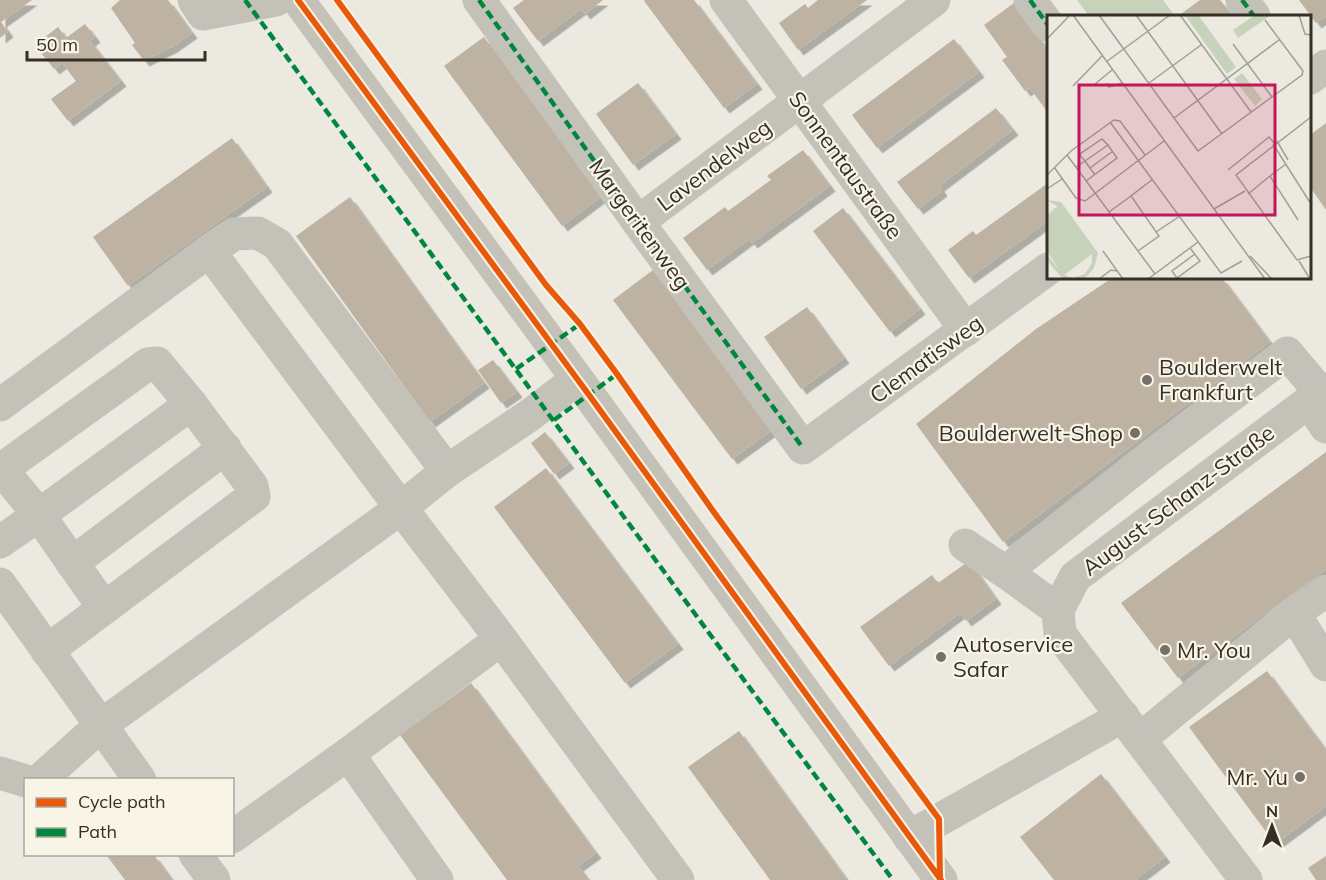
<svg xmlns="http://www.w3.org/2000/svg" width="1326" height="880" font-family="Mulish,sans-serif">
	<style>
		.green { fill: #c7d2ba }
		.building { fill: #beb2a2; filter: url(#shadow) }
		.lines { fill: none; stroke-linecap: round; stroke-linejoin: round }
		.minor { stroke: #c4c1b9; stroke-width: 33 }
		.quiet { stroke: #00873e; stroke-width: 4.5; stroke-dasharray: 9 4.5; stroke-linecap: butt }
		.cycleway-casing { stroke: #f8f5e7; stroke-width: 10 }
		.cycleway { stroke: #e8590c; stroke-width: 6 }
		.poi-dot { fill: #757068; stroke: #f8f5e7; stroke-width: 2 }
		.labels { text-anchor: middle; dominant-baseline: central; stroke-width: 4.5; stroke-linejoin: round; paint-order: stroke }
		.street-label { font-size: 22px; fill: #352f27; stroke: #f8f5e7 }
		.poi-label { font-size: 22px; fill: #352f27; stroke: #f8f5e7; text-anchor: start }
		.inset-road { fill: none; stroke: #a29f96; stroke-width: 1.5 }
		.view { fill: #c2185b; fill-opacity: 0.15; stroke: #c2185b; stroke-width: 3 }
		.inset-edge { fill: none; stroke: #352f27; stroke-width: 3 }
	</style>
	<defs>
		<filter id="shadow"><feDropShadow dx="5.5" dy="5.5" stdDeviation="0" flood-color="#0004"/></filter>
	</defs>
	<rect width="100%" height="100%" fill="#ebe9e0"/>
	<polygon class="green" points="1077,0 1163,0 1175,16 1089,16"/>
	<g class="building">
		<polygon points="0,0 32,0 1,22 8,32 0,38"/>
		<polygon points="120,0 168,0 192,33 172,47 144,61 132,45 135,43 111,8"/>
		<polygon points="524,0 603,0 585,14 581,9 538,41 513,8"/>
		<polygon points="645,0 694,0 757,84 724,108 644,1"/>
		<polygon points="818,0 867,0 798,50 779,23 805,4 808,8"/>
		<polygon points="1018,0 1037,35 1048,51 1048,113 1030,88 1025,91 1014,76 1002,60 1007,57 984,25"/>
		<polygon points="1200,0 1220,0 1233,16 1183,16 1181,14"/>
		<polygon points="1299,0 1326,0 1326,16 1316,23"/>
		<polygon points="85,24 95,37 90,41 121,81 68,121 51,99 76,81 62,63 54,69 35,45 58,27 66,38"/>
		<polygon points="484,37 602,196 562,226 444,66"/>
		<polygon points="954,39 979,72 877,148 852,115"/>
		<polygon points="638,83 676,134 633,165 596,114"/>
		<polygon points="996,108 1013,130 939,186 942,191 918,209 897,182"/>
		<polygon points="1326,123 1326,210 1310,187 1310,135"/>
		<polygon points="232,138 267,187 128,286 93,237"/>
		<polygon points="803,150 830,186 752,243 749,239 707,270 683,238 725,207 728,211 771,180 767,176"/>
		<polygon points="1048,183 1048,221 969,278 948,250 973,231 976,235"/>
		<polygon points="350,197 484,383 430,422 296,236"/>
		<polygon points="843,208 920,309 890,332 813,231"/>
		<polygon points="653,270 772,430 732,459 613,300"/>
		<polygon points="1112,278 1222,278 1270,342 1003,542 916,424 1036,329"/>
		<polygon points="807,307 844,358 801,389 764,337"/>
		<polygon points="493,360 517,392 501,403 478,370"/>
		<polygon points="545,432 569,463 554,474 531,443"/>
		<polygon points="1326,452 1326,569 1178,678 1121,603"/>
		<polygon points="546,468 678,644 625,683 494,507"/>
		<polygon points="969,561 996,599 966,621 960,613 889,666 860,627 932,575 938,583"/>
		<polygon points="1267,671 1326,750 1326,806 1275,844 1189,727"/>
		<polygon points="471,683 596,853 578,866 589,880 507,880 400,735"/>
		<polygon points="739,731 847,880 770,880 688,767"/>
		<polygon points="1101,774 1165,857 1135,880 1054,880 1020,837"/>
		<polygon points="109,855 146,855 147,857 151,855 154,855 172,880 125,880 107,856"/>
		<polygon points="1326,856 1326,880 1316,880 1308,868"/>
	</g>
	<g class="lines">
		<g class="minor">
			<polyline points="194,0 203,14 276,0"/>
			<polyline points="298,0 589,395 941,880"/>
			<polyline points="479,0 638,222 803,448 1048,269"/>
			<polyline points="726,0 966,330"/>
			<polyline points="1030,0 1048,25"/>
			<polyline points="1242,0 1254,16"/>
			<polyline points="1310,78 1326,66"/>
			<polyline points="638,222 934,0"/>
			<polyline points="209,251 401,508 501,639 678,880"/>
			<polyline points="1309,402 1326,427"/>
			<polyline points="0,405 209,251 234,234 258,233 277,244 447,471"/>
			<polyline points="0,542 39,515 191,404 157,363 148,364 6,466 7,476 39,515 104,608"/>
			<polyline points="965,545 1007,573 1058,610"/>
			<polyline points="72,563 225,448"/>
			<polyline points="1007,573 1022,558 1151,456 1287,353 1321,393"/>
			<polyline points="0,584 140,780"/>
			<polyline points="1294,613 1326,591"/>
			<polyline points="47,651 254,496 252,486 191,404"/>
			<polyline points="1140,739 1294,613 1326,665"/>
			<polyline points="0,773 26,781"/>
			<polyline points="40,780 100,726 401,508 447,471 530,415 577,379"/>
			<polyline points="232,837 348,754"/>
			<polyline points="909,837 1123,716"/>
			<polyline points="195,854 214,880"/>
			<polyline points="437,880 348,754 501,639"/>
			<polyline points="1246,880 1060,634 1058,610 1075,577 1326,389"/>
		</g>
		<g class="quiet">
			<polyline points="245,0 709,633 893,880"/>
			<polyline points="479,0 638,222 803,448"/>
			<polyline points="1030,0 1048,25"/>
			<polyline points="1242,0 1254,16"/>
			<polyline points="516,369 580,324"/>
			<polyline points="554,420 617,374"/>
		</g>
		<g class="cycleway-casing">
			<g id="cycleway">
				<polyline points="298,0 589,395 941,880"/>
				<polyline points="337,0 546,285 580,324 617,374 713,511 939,819 940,879"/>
			</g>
		</g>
		<use href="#cycleway" class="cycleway"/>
	</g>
	<g class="poi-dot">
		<circle cx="1147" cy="380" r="6"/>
		<circle cx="1135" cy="433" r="6"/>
		<circle cx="1165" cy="650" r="6"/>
		<circle cx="941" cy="657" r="6"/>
		<circle cx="1300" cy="777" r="6"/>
	</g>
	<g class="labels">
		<g class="street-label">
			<text transform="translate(714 165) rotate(-37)">Lavendelweg</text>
			<text transform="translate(846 165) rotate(54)">Sonnentaustraße</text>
			<text transform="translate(640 224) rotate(54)">Margeritenweg</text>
			<text transform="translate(926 359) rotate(-36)">Clematisweg</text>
			<text transform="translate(1178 500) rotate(-37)">August-Schanz-Straße</text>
		</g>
		<g class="poi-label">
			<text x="1159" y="367">Boulderwelt<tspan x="1159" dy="25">Frankfurt</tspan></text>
			<text x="1123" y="433" text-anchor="end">Boulderwelt-Shop</text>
			<text x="953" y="644">Autoservice<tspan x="953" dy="25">Safar</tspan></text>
			<text x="1177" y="650">Mr. You</text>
			<text x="1288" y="777" text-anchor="end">Mr. Yu</text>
		</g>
	</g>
	<g transform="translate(1047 15)">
		<rect width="264" height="264" fill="#ebe9e0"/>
		<path d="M138,0H151L189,52L180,59ZM208,0H224L191,23L186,15ZM195,58L215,84L208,91L187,64ZM0,185L14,187L51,238L47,253L37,264L15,263L0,245V240L15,258L0,237V200L8,194L0,196L11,192ZM45,239V248L38,259L26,263L17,260Z" fill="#c7d2ba" fill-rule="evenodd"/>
		<path class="inset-road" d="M26,0L218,264M52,0L151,136L255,60L256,56L218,5M89,0L175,119M133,0L204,97M252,0L258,19L264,20M0,24L23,0M186,29L225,82M59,47L123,0M60,68L62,72L75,68M102,68L154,30M48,69L65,55M26,71L55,41M264,102L189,160L250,245L264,241M127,103L232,25M63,107L174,258L195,246M230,126L241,145M226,129L264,189M20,140L108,259M7,152L29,183L38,186L117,126M29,152L38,146L61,130L55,124L33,139V140L38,146L48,160M43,153L66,136M181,155L222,122L227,128M0,160L24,136L67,105L73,106L98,140M223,161L239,149M39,166L70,143L61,130M0,174L15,164M201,179L223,161L251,205M167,194L198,176M62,197L84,181M109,217L133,201M143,233L153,246L130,263L125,256L148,239M56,236L76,264M91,236L112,221L84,181L106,164M203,241L225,264M252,246L263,264M52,264L64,255L70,256M101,264L151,227"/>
		<path class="view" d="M32,70H228V200H32Z"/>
		<rect width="264" height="264" class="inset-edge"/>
	</g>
	<rect x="24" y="778" width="210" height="78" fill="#f8f5e7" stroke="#aaa69a" stroke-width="1.5"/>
	<rect x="36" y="798" width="30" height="9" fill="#e8590c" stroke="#aaa69a" stroke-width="1.5"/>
	<text x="78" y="808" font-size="18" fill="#352f27">Cycle path</text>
	<rect x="36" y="828" width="30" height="9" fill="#00873e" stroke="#aaa69a" stroke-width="1.5"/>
	<text x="78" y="838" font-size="18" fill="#352f27">Path</text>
	<g transform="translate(1272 826)" stroke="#f8f5e7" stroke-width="4.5" paint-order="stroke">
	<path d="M0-4.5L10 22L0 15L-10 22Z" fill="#352f27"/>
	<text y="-9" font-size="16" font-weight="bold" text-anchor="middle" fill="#352f27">N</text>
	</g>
	<path d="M27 51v9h178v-9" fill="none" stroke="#352f27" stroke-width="3"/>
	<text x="36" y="51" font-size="18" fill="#352f27" stroke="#f8f5e7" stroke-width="4.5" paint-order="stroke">50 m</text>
</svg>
